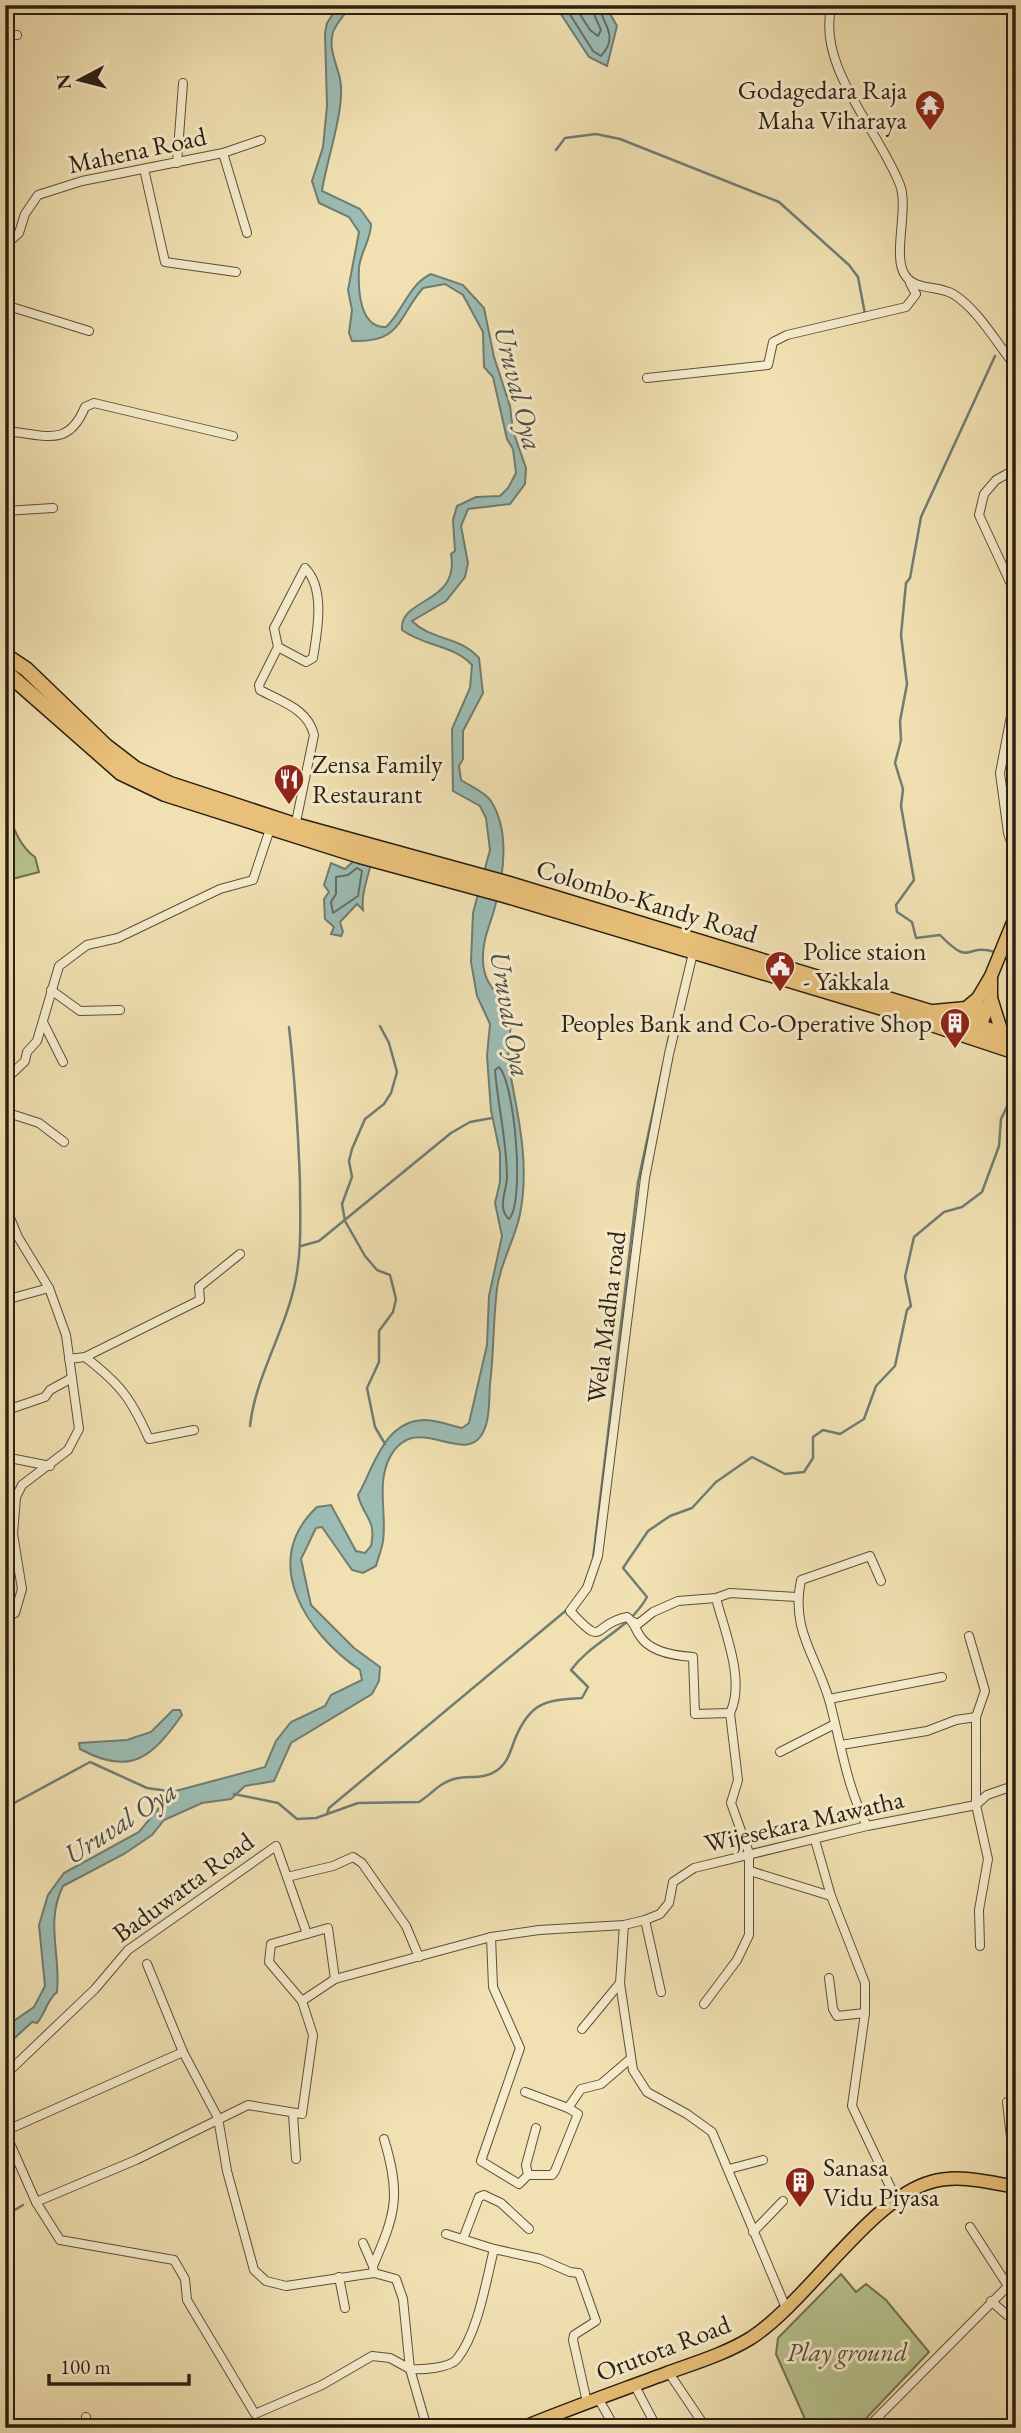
<svg xmlns="http://www.w3.org/2000/svg" width="1021" height="2433" font-family="'EB Garamond',serif">
	<style>
		.green { fill: #b7c38e; stroke: #717150; stroke-width: 2 }
		.water { fill: #9cbcb4; stroke: #6f7d73; stroke-width: 2 }
		.lines { fill: none; stroke-linecap: round; stroke-linejoin: round }
		.shore { stroke: #646e63; stroke-width: 2 }
		.stream { stroke: #6f7d73; stroke-width: 2.5 }
		.minor-casing { stroke: #5c503a; stroke-width: 10 }
		.primary-casing { stroke: #2b1f12; stroke-width: 15 }
		.trunk-casing { stroke: #2b1f12; stroke-width: 17 }
		.minor { stroke: #f6eccd; stroke-width: 8 }
		.primary { stroke: #e8c079; stroke-width: 12 }
		.trunk { stroke: #e8c079; stroke-width: 14 }
		.labels { text-anchor: middle; dominant-baseline: central; stroke-width: 6; stroke-linejoin: round; paint-order: stroke }
		.poi-label { font-size: 26px; fill: #2b1f12; stroke: #f6eccd; text-anchor: start }
		.street-label { font-size: 26px; fill: #2b1f12; stroke: #f6eccd }
		.park-label { font-size: 26px; font-style: italic; fill: #555037; stroke: #f6eccd }
		.water-label { font-size: 28px; font-style: italic; fill: #4d4e43; stroke: #f6eccd }
	</style>
	<rect width="100%" height="100%" fill="#f1e1b2"/>
	<filter id="stains"><feTurbulence type="fractalNoise" baseFrequency=".00286" numOctaves="4"/><feColorMatrix values="0 0 0 0 .2 0 0 0 0 .09 0 0 0 0 .02 0 0 0 .5 -.17"/></filter>
	<radialGradient id="worn" r=".72"><stop offset=".6" stop-color="#630" stop-opacity="0"/><stop offset="1" stop-color="#630" stop-opacity=".3"/></radialGradient>
	<g class="green">
		<path d="M5,806C12,824 19,846 35,857L39,872L5,881Z"/>
		<polygon points="841,2274 856,2292 866,2284 886,2300 929,2352 857,2428 809,2428 776,2354 778,2338"/>
	</g>
	<g class="water">
		<path d="M339,5H352C345,14 337,22 333,32C328,49 337,64 340,79C346,108 326,161 322,191L360,209L371,224C371,240 360,253 359,268C358,289 359,328 386,327C403,311 409,284 431,274L463,285L484,308L494,357L510,406L513,431L526,468L525,484L510,504L468,509L461,526L468,563L465,577L446,601L412,621C432,641 458,635 479,658L483,693L463,731V759L459,766L461,780C470,786 485,792 491,801C511,833 503,880 493,914C488,929 482,944 483,960C483,990 507,996 510,1020C512,1036 506,1052 509,1067C518,1116 530,1164 520,1214C515,1240 500,1263 497,1289C493,1320 494,1353 490,1384C489,1398 490,1412 486,1425C470,1476 418,1406 390,1457C376,1483 387,1514 383,1541C382,1549 378,1558 376,1566L363,1573L352,1570L322,1527L316,1528L301,1559L311,1605L354,1648L380,1667L379,1681L372,1694L291,1743L274,1781L245,1786L231,1799L202,1803L164,1820L152,1835L124,1854L63,1886C45,1922 61,1955 57,1992C46,2001 46,2013 37,2023L32,2022L5,2047V2027L34,2007L45,1986L39,1925L48,1895L64,1873L139,1832L172,1792L265,1767L276,1741L291,1722L325,1706L331,1695L362,1680L360,1670C308,1635 258,1562 317,1507L331,1505L356,1551L365,1553L371,1546C377,1519 363,1517 358,1495C374,1467 384,1421 424,1420C437,1420 449,1425 462,1428L469,1423L487,1345L489,1296L502,1236L495,1203L500,1182V1153L491,1110L487,1056L490,1024L477,996L471,962L473,913L490,850L486,818L480,806L453,791L452,729L470,688L472,665C452,644 425,647 402,630C399,597 460,605 451,554L455,551L453,520L457,506L476,497L500,496L508,488L516,473L513,449L507,439L493,377L484,367L483,332L463,295L445,284L423,288C397,318 402,343 352,341L349,333L352,310L348,290L359,232L349,217L319,203L312,181L323,147L327,106L325,33L327,23Z"/>
		<polygon points="555,5 605,5 617,26 607,66 589,57"/>
		<path d="M356,859L371,864C367,879 361,896 363,910L357,904L340,922L343,932L341,936L331,934L334,927L325,919L324,899L329,892L324,885L331,863L345,869Z"/>
		<path d="M173,1710H180L182,1715C152,1757 131,1777 80,1749L79,1743L127,1740L151,1732Z"/>
	</g>
	<g class="lines">
		<g class="shore">
			<path d="M564,5L593,51L601,56C620,35 602,25 599,5"/>
			<polyline points="574,5 590,30 598,36 601,30 590,5"/>
			<polygon points="357,868 362,871 358,896 333,913 331,902 336,894 336,877 348,875"/>
			<path d="M499,1067C515,1084 525,1202 509,1219C497,1209 506,1192 507,1178C507,1142 498,1107 495,1070Z"/>
		</g>
		<g class="stream">
			<polyline points="556,150 565,138 596,134 620,139 779,202 849,265 858,277 865,314"/>
			<path d="M995,356L921,517L910,578L906,583L901,635L907,684L900,721L901,740L895,763L903,789L901,806L914,880L896,905L897,912L912,922L916,938L940,935C973,969 964,942 995,952"/>
			<polyline points="1005,955 1016,959"/>
			<polyline points="380,1026 389,1043 397,1072 391,1093 384,1104 365,1119 352,1149 349,1161 352,1177 342,1204 345,1221 365,1256 377,1270 390,1275 396,1299 393,1312 379,1331 379,1362 367,1388 375,1427 385,1444"/>
			<polyline points="667,1046 671,1029"/>
			<polyline points="301,1246 319,1241 451,1133 470,1122 492,1118"/>
			<path d="M250,1426C255,1377 287,1328 296,1278C302,1246 300,1214 300,1182C298,1130 295,1079 289,1027"/>
			<polyline points="593,1559 638,1182 663,1066"/>
			<path d="M234,1794L278,1803L297,1819L316,1818L358,1803L419,1802C432,1794 439,1783 454,1779C468,1775 483,1780 496,1771C508,1763 510,1752 515,1739C530,1702 546,1700 582,1698L588,1687L571,1670C592,1641 629,1630 647,1597L623,1568L648,1531L670,1516L692,1508L716,1482L752,1457L785,1474L804,1472L813,1458V1437L823,1430L840,1434L864,1419L876,1386L895,1366L907,1310L911,1306L905,1277L914,1237L944,1212L962,1207L982,1192L999,1146L1001,1119L1016,1088"/>
			<polyline points="5,1808 90,1762 147,1788 175,1792"/>
			<polyline points="327,1814 329,1808 569,1608"/>
			<polyline points="5,2216 23,2205"/>
		</g>
		<g class="minor-casing">
			<g id="minor">
				<path d="M832,5C815,65 879,130 900,185C909,208 892,257 905,275C915,291 938,285 953,294C978,309 997,344 1016,367"/>
				<polyline points="5,36 17,35"/>
				<polyline points="223,153 261,140"/>
				<polyline points="177,163 183,83"/>
				<polyline points="144,169 165,262 236,272"/>
				<polyline points="5,239 11,240 19,233 25,214 38,195 82,181 223,153 247,233"/>
				<polyline points="5,305 89,331"/>
				<polyline points="647,378 768,365 773,342 787,335 906,307 916,294 910,283"/>
				<path d="M5,431C44,434 68,449 85,407L94,403L233,436"/>
				<polyline points="1016,469 996,480 984,494 979,515 1016,595"/>
				<polyline points="5,511 53,508"/>
				<path d="M278,647L306,662L313,658C317,633 326,589 305,568L274,628L278,647L259,685L260,690C282,702 308,709 314,735L295,827"/>
				<polyline points="1016,690 1000,773 1008,833 1016,857"/>
				<path d="M693,953L669,1054L645,1178L598,1556L587,1588L570,1611C606,1650 591,1624 627,1617C635,1623 635,1629 640,1636C650,1652 677,1656 693,1657L695,1714L730,1713"/>
				<polyline points="51,990 80,1011 120,1010"/>
				<polyline points="44,1024 63,1062"/>
				<polyline points="5,1080 25,1061 27,1052 37,1041 59,966 87,945 118,938 220,889 253,880 270,829"/>
				<polyline points="5,1112 39,1123 64,1142"/>
				<polyline points="5,1206 18,1237 49,1288 66,1335 79,1429 68,1450 22,1485 16,1497 13,1534 22,1589 15,1613 5,1617"/>
				<polyline points="5,1300 49,1288"/>
				<path d="M85,1357C120,1384 131,1398 149,1439L194,1430"/>
				<polyline points="69,1359 85,1357 200,1300 199,1287 240,1254"/>
				<polyline points="13,1408 45,1397 50,1390 72,1378"/>
				<polyline points="5,1457 50,1466"/>
				<polyline points="634,1622 638,1624 653,1612 678,1601 716,1598 730,1593 797,1597"/>
				<polyline points="969,1636 985,1691 976,1717 976,1805 988,1859 979,1910 980,1946"/>
				<polyline points="829,1699 942,1677"/>
				<polyline points="841,1745 927,1731 956,1720 976,1717"/>
				<polyline points="780,1752 835,1724"/>
				<path d="M867,1826C847,1788 841,1744 830,1703C818,1658 790,1631 801,1580L870,1556L881,1581"/>
				<polyline points="815,1840 831,1896 865,1983 865,2013 852,2106 897,2201"/>
				<polyline points="750,1871 831,1896"/>
				<polyline points="645,1920 661,1992"/>
				<polyline points="624,1925 620,1983 633,2070 647,2092 687,2114 712,2132 786,2308"/>
				<polyline points="307,1934 328,1928 335,1979"/>
				<polyline points="491,1937 493,1987 520,2048 481,2161 519,2184 528,2175 526,2165 536,2128"/>
				<polyline points="829,1978 833,2009 837,2016 865,2013"/>
				<polyline points="302,2001 269,1962 271,1944 307,1934 287,1877 333,1866 353,1857 362,1863 406,1926 419,1957"/>
				<path d="M704,2004L737,1960L749,1935V1853L731,1803L738,1780L730,1713C746,1681 724,1630 716,1598"/>
				<polyline points="582,2029 620,1983"/>
				<path d="M183,2052L218,2118L227,2171L254,2270L266,2281L286,2286L374,2273L373,2266C396,2213 401,2195 384,2139"/>
				<polyline points="5,2075 95,1989 128,1950 276,1846 287,1877"/>
				<polyline points="525,2092 568,2108 581,2089 601,2084 629,2060"/>
				<polyline points="1007,2102 1016,2182"/>
				<polyline points="293,2114 296,2159"/>
				<polyline points="5,2131 183,2052 147,1964"/>
				<polyline points="5,2132 36,2202 60,2240 174,2260 185,2279 187,2300 255,2414 322,2385 372,2356 390,2358 410,2369"/>
				<polyline points="729,2169 763,2160"/>
				<polyline points="528,2175 552,2175 555,2171 578,2114 568,2108"/>
				<polyline points="36,2202 136,2160 248,2105 302,2114 313,2035 302,2001 335,1979 491,1937 539,1930 624,1925 645,1920 660,1914 669,1903 673,1882 694,1868 867,1826 976,1805 987,1795 1016,1785"/>
				<polyline points="970,2227 1008,2286"/>
				<polyline points="753,2232 783,2201"/>
				<polyline points="446,2234 494,2249"/>
				<polyline points="463,2239 479,2197 484,2195 501,2203 529,2229"/>
				<polyline points="363,2243 373,2266"/>
				<polyline points="374,2273 396,2279 403,2299 410,2369"/>
				<polyline points="339,2277 345,2308"/>
				<polyline points="991,2301 1016,2323"/>
				<polyline points="669,2373 706,2428"/>
				<polyline points="635,2386 657,2428"/>
				<polyline points="598,2398 615,2428"/>
				<polyline points="86,2417 88,2428"/>
				<path d="M427,2428L410,2369C422,2370 450,2368 457,2359C478,2333 486,2281 494,2249L540,2259L570,2272L579,2273L596,2321L574,2335L573,2340L587,2402"/>
				<polyline points="867,2428 1016,2278"/>
			</g>
		</g>
		<g class="primary-casing">
			<g id="primary">
				<polyline points="991,998 1002,1033"/>
				<polyline points="934,1011 966,1008 978,998"/>
				<polyline points="979,1030 991,998 991,976"/>
				<polyline points="969,1034 978,998 991,976 1016,915"/>
				<path d="M522,2428C570,2408 619,2391 667,2373C695,2363 725,2354 751,2338C808,2301 870,2199 931,2182C959,2174 988,2182 1016,2187"/>
			</g>
		</g>
		<g class="trunk-casing">
			<g id="trunk">
				<polyline points="5,655 26,669 106,746 136,769 170,784 295,825 506,883 1016,1038"/>
				<polyline points="5,671 121,773 165,794 360,856 504,895 886,1009 1016,1052"/>
			</g>
		</g>
		<use href="#minor" class="minor"/>
		<use href="#primary" class="primary"/>
		<use href="#trunk" class="trunk"/>
	</g>
	<defs>
		<g id="temple-pin" transform="scale(1.575)"><path d="M0 17L-7.5 6A9.5 9.5 0 1 1 7.5 6Z" fill="#8f2418" stroke="#f6eccd"/><path d="M0-6L5-2H3V0L6.5 2.5H4V6H1.5V3h-3V6H-4V2.5H-6.5L-3 0V-2H-5Z" fill="#fff"/></g>
		<g id="restaurant-pin" transform="scale(1.575)"><path d="M0 17L-7.5 6A9.5 9.5 0 1 1 7.5 6Z" fill="#8f2418" stroke="#f6eccd"/><path d="M-5-6h1v4h1v-4h1v4h1v-4h1v5L-1.5 .5V6h-2V.5L-5-1ZM5-6V6H3V1.5H1.5Q1.5-4 5-6Z" fill="#fff"/></g>
		<g id="civic-pin" transform="scale(1.575)"><path d="M0 17L-7.5 6A9.5 9.5 0 1 1 7.5 6Z" fill="#8f2418" stroke="#f6eccd"/><path d="M-.6-6.5H3V-4.5H.6V-3L4-1V1h2V6H-6V1h2V-1L-.6-3ZM-1.2 2.5V6h2.4V2.5Z" fill="#fff"/></g>
		<g id="building-pin" transform="scale(1.575)"><path d="M0 17L-7.5 6A9.5 9.5 0 1 1 7.5 6Z" fill="#8f2418" stroke="#f6eccd"/><path d="M-4-6H4V6H1V3H-1V6H-4ZM-2.5-4.3h1.7v1.8h-1.7ZM.8-4.3h1.7v1.8H.8ZM-2.5-1h1.7V.8h-1.7ZM.8-1h1.7V.8H.8Z" fill="#fff"/></g>
	</defs>
	<g fill-rule="evenodd">
		<use href="#temple-pin" x="930" y="105"/>
		<use href="#restaurant-pin" x="289" y="779"/>
		<use href="#civic-pin" x="780" y="966"/>
		<use href="#building-pin" x="955" y="1023"/>
		<use href="#building-pin" x="800" y="2182"/>
	</g>
	<g class="labels">
		<g class="poi-label">
			<text x="907" y="90" text-anchor="end">Godagedara Raja<tspan x="907" dy="30">Maha Viharaya</tspan></text>
			<text x="312" y="764">Zensa Family<tspan x="312" dy="30">Restaurant</tspan></text>
			<text x="803" y="951">Police staion<tspan x="803" dy="30">- Yakkala</tspan></text>
			<text x="932" y="1023" text-anchor="end">Peoples Bank and Co-Operative Shop</text>
			<text x="823" y="2167">Sanasa<tspan x="823" dy="30">Vidu Piyasa</tspan></text>
		</g>
		<g class="street-label">
			<text transform="translate(137 150) rotate(-12)">Mahena Road</text>
			<text transform="translate(647 901) rotate(17)">Colombo-Kandy Road</text>
			<text transform="translate(606 1317) rotate(-83)">Wela Madha road</text>
			<text transform="translate(804 1821) rotate(-13)">Wijesekara Mawatha</text>
			<text transform="translate(183 1887) rotate(-36)">Baduwatta Road</text>
			<text transform="translate(663 2348) rotate(-21)">Orutota Road</text>
		</g>
		<g class="park-label">
			<text x="847" y="2352">Play ground</text>
		</g>
		<g class="water-label">
			<text transform="translate(519 388) rotate(76)">Uruval Oya</text>
			<text transform="translate(511 1014) rotate(80)">Uruval Oya</text>
			<text transform="translate(120 1822) rotate(-33)">Uruval Oya</text>
		</g>
	</g>
	<rect width="1021" height="2433" fill="none" stroke="#f1e1b2" stroke-width="28"/>
	<rect x="7" y="7" width="1007" height="2419" fill="none" stroke="#2b1f12" stroke-width="3.5"/>
	<rect x="14" y="14" width="993" height="2405" fill="none" stroke="#2b1f12" stroke-width="2"/>
	<g transform="translate(80 80) rotate(263)" stroke="#f6eccd" stroke-width="5" paint-order="stroke">
	<path d="M0-5L12 26L0 18L-12 26Z" fill="#2b1f12"/>
	<text y="-10" font-size="19" font-weight="bold" text-anchor="middle" fill="#2b1f12">N</text>
	</g>
	<path d="M49 2374v10h140v-10" fill="none" stroke="#2b1f12" stroke-width="3.5"/>
	<text x="60" y="2374" font-size="21" fill="#2b1f12" stroke="#f6eccd" stroke-width="5" paint-order="stroke">100 m</text>
	<rect width="100%" height="100%" filter="url(#stains)"/>
	<rect width="100%" height="100%" fill="url(#worn)"/>
</svg>
